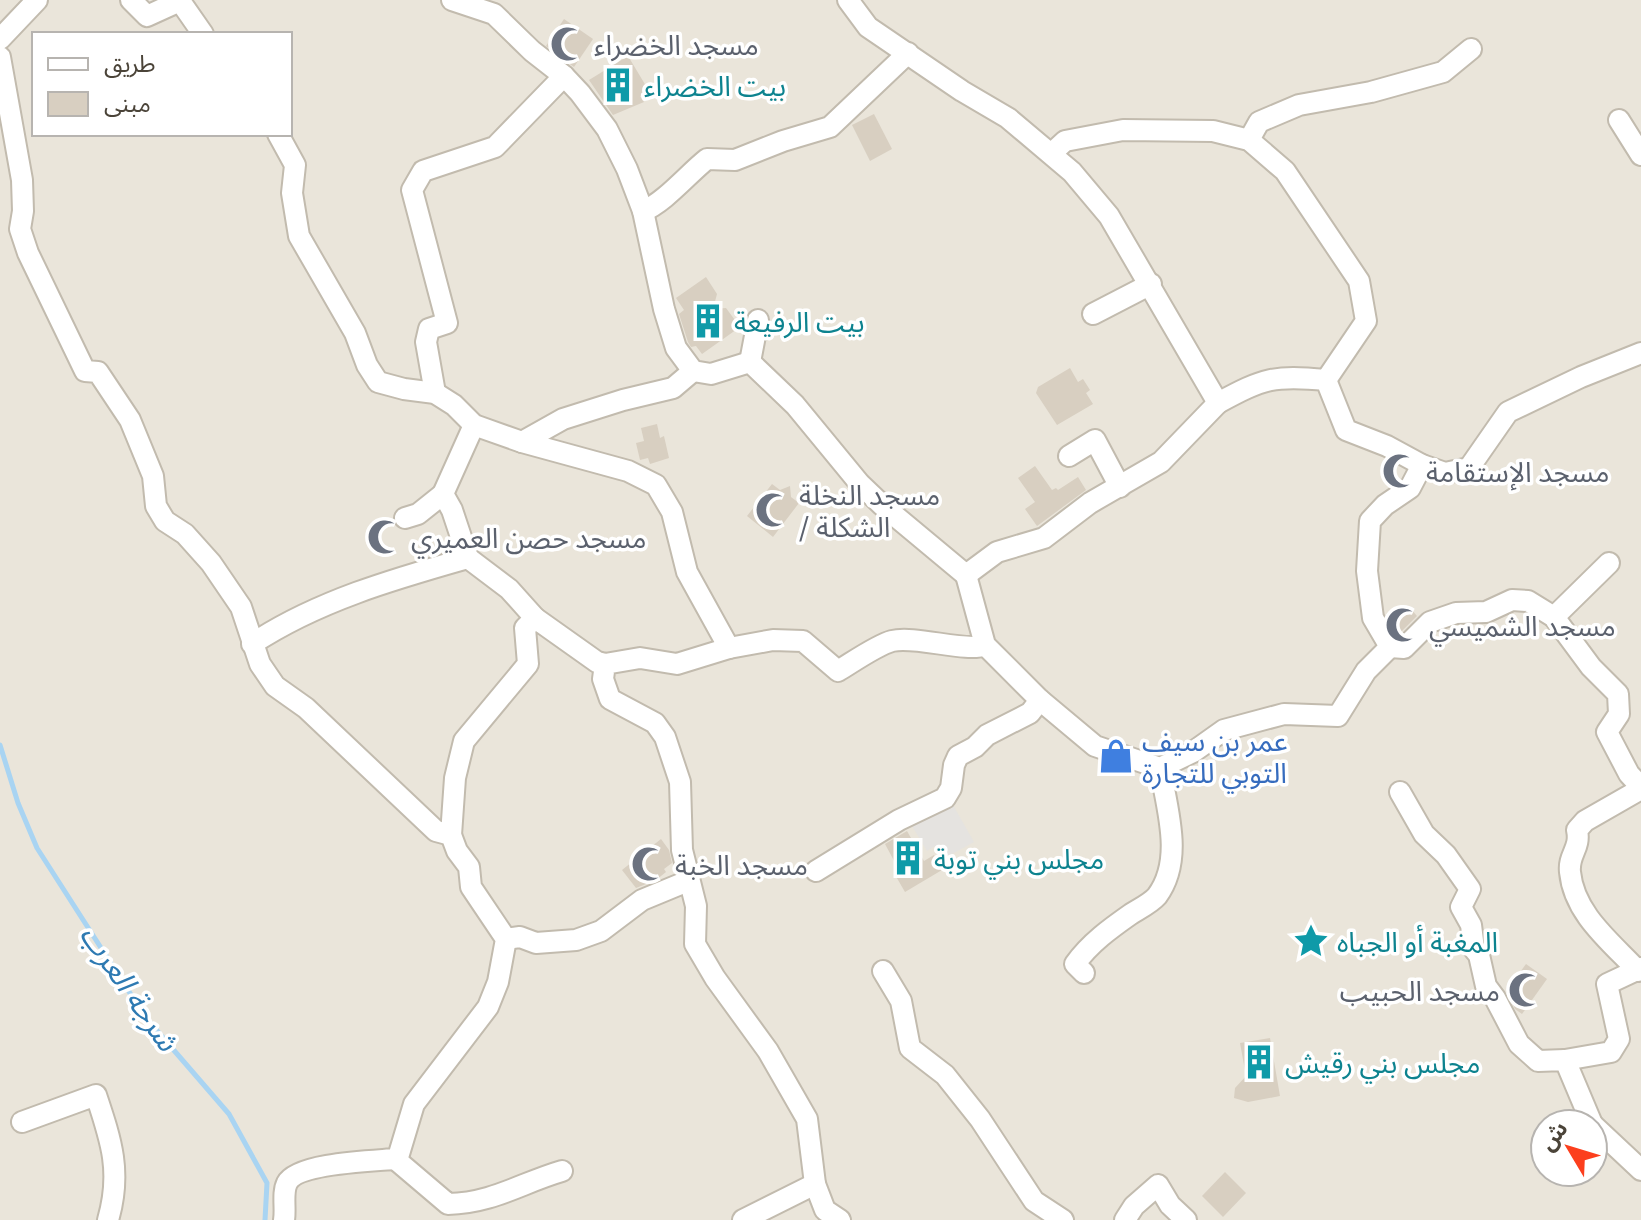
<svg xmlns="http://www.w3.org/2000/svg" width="1641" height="1220" font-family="'IBM Plex Sans','Noto Sans Arabic',sans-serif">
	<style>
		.residential { fill: #eae5da; fill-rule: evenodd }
		.parking { fill: #e5e3e0 }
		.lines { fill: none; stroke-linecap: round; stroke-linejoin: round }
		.stream { stroke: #a9d4f2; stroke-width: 5 }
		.building { fill: #d8cfc1 }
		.minor-casing { stroke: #c2bbae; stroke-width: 24 }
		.minor { stroke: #fff; stroke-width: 20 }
		.labels { text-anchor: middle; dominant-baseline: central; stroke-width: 7; stroke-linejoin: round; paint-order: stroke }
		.worship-label { font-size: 28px; fill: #5b616d; stroke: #fff; text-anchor: start }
		.culture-label { font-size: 28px; fill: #0d838f; stroke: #fff; text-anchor: start }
		.shop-label { font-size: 28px; fill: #366cbe; stroke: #fff; text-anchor: start }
		.water-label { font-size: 30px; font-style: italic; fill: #2e7ab2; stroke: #fff }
	</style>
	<rect width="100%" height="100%" fill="#f6f3ec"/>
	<path class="residential" d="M0,0H1641V1220H0ZM34,34H290V134H34ZM1545,1124H1593V1172H1545Z"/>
	<polygon class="parking" points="949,798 974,842 943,859 935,846 927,851 909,821"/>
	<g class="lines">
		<polyline class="stream" points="0,745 18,803 37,848 146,1018 229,1114 267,1183 265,1220"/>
	</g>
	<g class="building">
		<polygon points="564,19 593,39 574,67 546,46"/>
		<polygon points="628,56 649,91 640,96 644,102 613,115 589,80"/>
		<polygon points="874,114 892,149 870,161 852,125"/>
		<polygon points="706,277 717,294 713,309 726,308 740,327 702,354 696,346 691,347 688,342 679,314 684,310 676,298"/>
		<polygon points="1070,368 1078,382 1083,379 1090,390 1086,393 1093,404 1057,425 1036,393 1038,387"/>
		<polygon points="657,424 660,438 664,436 669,458 650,464 648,458 640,460 636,443 644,441 641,428"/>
		<polygon points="1035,466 1052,490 1056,488 1058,490 1078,477 1086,490 1037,526 1025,509 1035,502 1018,478"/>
		<polygon points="772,484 780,490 790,486 791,497 799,503 773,537 747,516"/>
		<polygon points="1410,608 1417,616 1398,635 1392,625"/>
		<polygon points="907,831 924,861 934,855 942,870 905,892 894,873 899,870 885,844"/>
		<polygon points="661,839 669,850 672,863 664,869 666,872 656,880 636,888 622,870"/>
		<polygon points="1526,964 1547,979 1522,1014 1515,1009 1506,991"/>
		<polygon points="1270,1038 1280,1096 1248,1102 1234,1098 1235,1088 1246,1076 1240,1043"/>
		<polygon points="1225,1172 1246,1193 1223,1217 1202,1196"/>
	</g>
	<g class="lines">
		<g class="minor-casing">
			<g id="minor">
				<polyline points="131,0 147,16 180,1 203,34"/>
				<polyline points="452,0 494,14 532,51 564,76 580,93 607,129 627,169 643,211 664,309 676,348 693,371 711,374 750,362 795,405 860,484 882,505 966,575 997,552 1044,538 1090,503 1161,462 1218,403"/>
				<path d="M848,0L868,27L962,91L1008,118L1072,172L1109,216L1218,403C1264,378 1274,375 1326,380L1346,430L1387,446L1422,465L1445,473L1469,468L1508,412L1581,377L1641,353"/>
				<polyline points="0,39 37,0"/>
				<path d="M0,57L22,180L23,211L20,229L28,253L85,371L98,372L130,420L153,476L156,506L165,521L185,534L211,563L241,607L260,664L275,686L306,708L436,831L451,835L457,851L469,867L471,887L506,939L498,982L488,1007L414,1104L399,1154L395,1159C373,1161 297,1163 287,1183C282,1193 286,1209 284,1220"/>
				<polyline points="1619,120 1641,155"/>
				<polyline points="278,134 295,165 292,193 299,236 355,333 367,365 378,382 404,389 435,393 454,405 474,425 522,442 628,471 656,485 672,512 687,572 729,648"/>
				<polyline points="1249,140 1259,122 1299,105 1371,92 1443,72 1471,49"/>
				<polyline points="1052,153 1065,141 1123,130 1213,131 1249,140 1285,171 1359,281 1366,321 1326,380"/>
				<path d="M643,211C664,203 688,174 707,159L735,160L783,141L830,127L908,53"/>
				<polyline points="1093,314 1151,284"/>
				<polyline points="750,362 758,320"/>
				<polyline points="435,393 426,342 429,329 447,323 412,190 423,171 495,147 564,76"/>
				<polyline points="522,442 563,419 623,400 673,388 693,371"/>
				<polyline points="1069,456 1095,440 1120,487"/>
				<polyline points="405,518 418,514 443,494"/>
				<polyline points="468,558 452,510 443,494 474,425"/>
				<polyline points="966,575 985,645 1040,700 1095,746 1160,768 1193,752 1224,730 1284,714 1338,716 1366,671 1390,647 1373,618 1367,571 1370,521 1385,505 1410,488 1422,465"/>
				<polyline points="1554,617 1591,667 1618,694 1619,714 1607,732 1629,774 1641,787"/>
				<path d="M252,644C317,601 394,579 468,558L509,589L535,618"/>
				<polyline points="1390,647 1404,648 1430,622 1456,613 1486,612 1512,600 1528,601 1554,617 1609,563"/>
				<polyline points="1400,792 1424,834 1446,855 1470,889 1461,907 1471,925 1474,949 1479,955 1486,986 1495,998 1519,1044 1538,1061 1565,1060 1592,1124"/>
				<polyline points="451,835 455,778 464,741 528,664 525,628 535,618 597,662 605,664"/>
				<polyline points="816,871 899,820 945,798 951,788 954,765 958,756 975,747 987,735 1030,713 1040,700"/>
				<polyline points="506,939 520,937 536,943 576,940 601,931 642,900 688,881"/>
				<polyline points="883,971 901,1001 910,1048 945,1075 980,1119 1034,1201 1063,1220"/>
				<path d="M1638,971C1611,942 1574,914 1570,872C1568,854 1581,849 1577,830L1585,821L1641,789"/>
				<path d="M1084,973L1075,964C1090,943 1111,928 1131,914C1139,909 1151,903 1157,896C1184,860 1167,809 1160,768"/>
				<polyline points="1565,1060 1611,1052 1619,1039 1607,984 1641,968"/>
				<path d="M22,1122L96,1095C111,1140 122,1172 108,1220"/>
				<polyline points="1593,1125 1641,1170"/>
				<path d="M395,1159L448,1204C493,1203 521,1183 562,1171"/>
				<polyline points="743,1220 815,1184"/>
				<path d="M840,1220L825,1210L815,1184L807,1119L768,1051L715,978L695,944L696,906L682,850L680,782L665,737L655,723L610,699L603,679L605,664L640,658L677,664L729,648L773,640L803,641L838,671C853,662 877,645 892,641C915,635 967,653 985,645"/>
				<polyline points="1125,1220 1134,1206 1158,1185 1170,1205 1186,1220"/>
			</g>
		</g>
		<use href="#minor" class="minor"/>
	</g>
	<defs>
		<g id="mosque-bare" transform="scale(2.76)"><path d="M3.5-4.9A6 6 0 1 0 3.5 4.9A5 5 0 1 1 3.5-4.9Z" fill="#6b7280" stroke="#fff" stroke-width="2.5" paint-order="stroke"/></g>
		<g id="building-bare" transform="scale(2.76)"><path d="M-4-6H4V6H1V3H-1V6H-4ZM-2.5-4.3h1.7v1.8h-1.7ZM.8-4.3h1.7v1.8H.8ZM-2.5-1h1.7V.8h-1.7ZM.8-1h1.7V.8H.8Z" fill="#0f9aa8" stroke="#fff" stroke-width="2.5" paint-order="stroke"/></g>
		<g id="shop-bare" transform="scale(2.76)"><path d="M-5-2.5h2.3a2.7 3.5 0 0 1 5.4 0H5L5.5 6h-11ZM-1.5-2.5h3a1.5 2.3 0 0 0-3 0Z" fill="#3f7fe0" stroke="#fff" stroke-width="2.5" paint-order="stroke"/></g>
		<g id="sight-bare" transform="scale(2.76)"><path d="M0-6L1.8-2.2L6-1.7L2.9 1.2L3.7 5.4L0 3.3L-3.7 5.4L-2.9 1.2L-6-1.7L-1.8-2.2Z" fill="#0f9aa8" stroke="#fff" stroke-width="2.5" paint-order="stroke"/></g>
	</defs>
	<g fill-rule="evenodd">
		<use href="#mosque-bare" x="568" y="44"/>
		<use href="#building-bare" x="618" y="85"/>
		<use href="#building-bare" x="708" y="321"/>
		<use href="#mosque-bare" x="1400" y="471"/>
		<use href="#mosque-bare" x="773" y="510"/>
		<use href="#mosque-bare" x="385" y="537"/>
		<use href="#mosque-bare" x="1403" y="625"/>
		<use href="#shop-bare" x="1116" y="756"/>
		<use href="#building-bare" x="908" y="858"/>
		<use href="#mosque-bare" x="649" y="864"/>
		<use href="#sight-bare" x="1311" y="941"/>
		<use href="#mosque-bare" x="1526" y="990"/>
		<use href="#building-bare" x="1259" y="1062"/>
	</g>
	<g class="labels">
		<g class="worship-label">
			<text x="594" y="44">مسجد الخضراء</text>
			<text x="1426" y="471">مسجد الإستقامة</text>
			<text x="799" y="494">مسجد النخلة<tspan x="799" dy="32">/ الشكلة</tspan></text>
			<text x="411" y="537">مسجد حصن العميري</text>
			<text x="1429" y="625">مسجد الشميسي</text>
			<text x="675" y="864">مسجد الخبة</text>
			<text x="1500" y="990" text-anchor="end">مسجد الحبيب</text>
		</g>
		<g class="culture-label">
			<text x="644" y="85">بيت الخضراء</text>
			<text x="734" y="321">بيت الرفيعة</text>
			<text x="934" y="858">مجلس بني توبة</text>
			<text x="1337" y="941">المغبة أو الجباه</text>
			<text x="1285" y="1062">مجلس بني رقيش</text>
		</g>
		<g class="shop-label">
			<text x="1142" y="740">عمر بن سيف<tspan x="1142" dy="32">التوبي للتجارة</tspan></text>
		</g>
		<g class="water-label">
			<text transform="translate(130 987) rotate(55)">شرجة العرب</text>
		</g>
	</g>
	<rect x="32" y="32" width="260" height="104" fill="#ffffff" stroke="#b7b4b0" stroke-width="2"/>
	<rect x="48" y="58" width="40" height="12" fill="#ffffff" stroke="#b7b4b0" stroke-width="2"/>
	<text x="104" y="72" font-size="24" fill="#4b4439">طريق</text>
	<rect x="48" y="92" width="40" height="24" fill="#d8cfc1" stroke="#b7b4b0" stroke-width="2"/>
	<text x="104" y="112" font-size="24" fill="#4b4439">مبنى</text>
	<g transform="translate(1569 1148) rotate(308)"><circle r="38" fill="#ffffff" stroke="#b7b4b0" stroke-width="2"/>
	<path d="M0-6L14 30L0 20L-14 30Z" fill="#fc3f1d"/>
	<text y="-12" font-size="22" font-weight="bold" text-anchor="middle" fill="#4b4439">ش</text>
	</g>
</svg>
